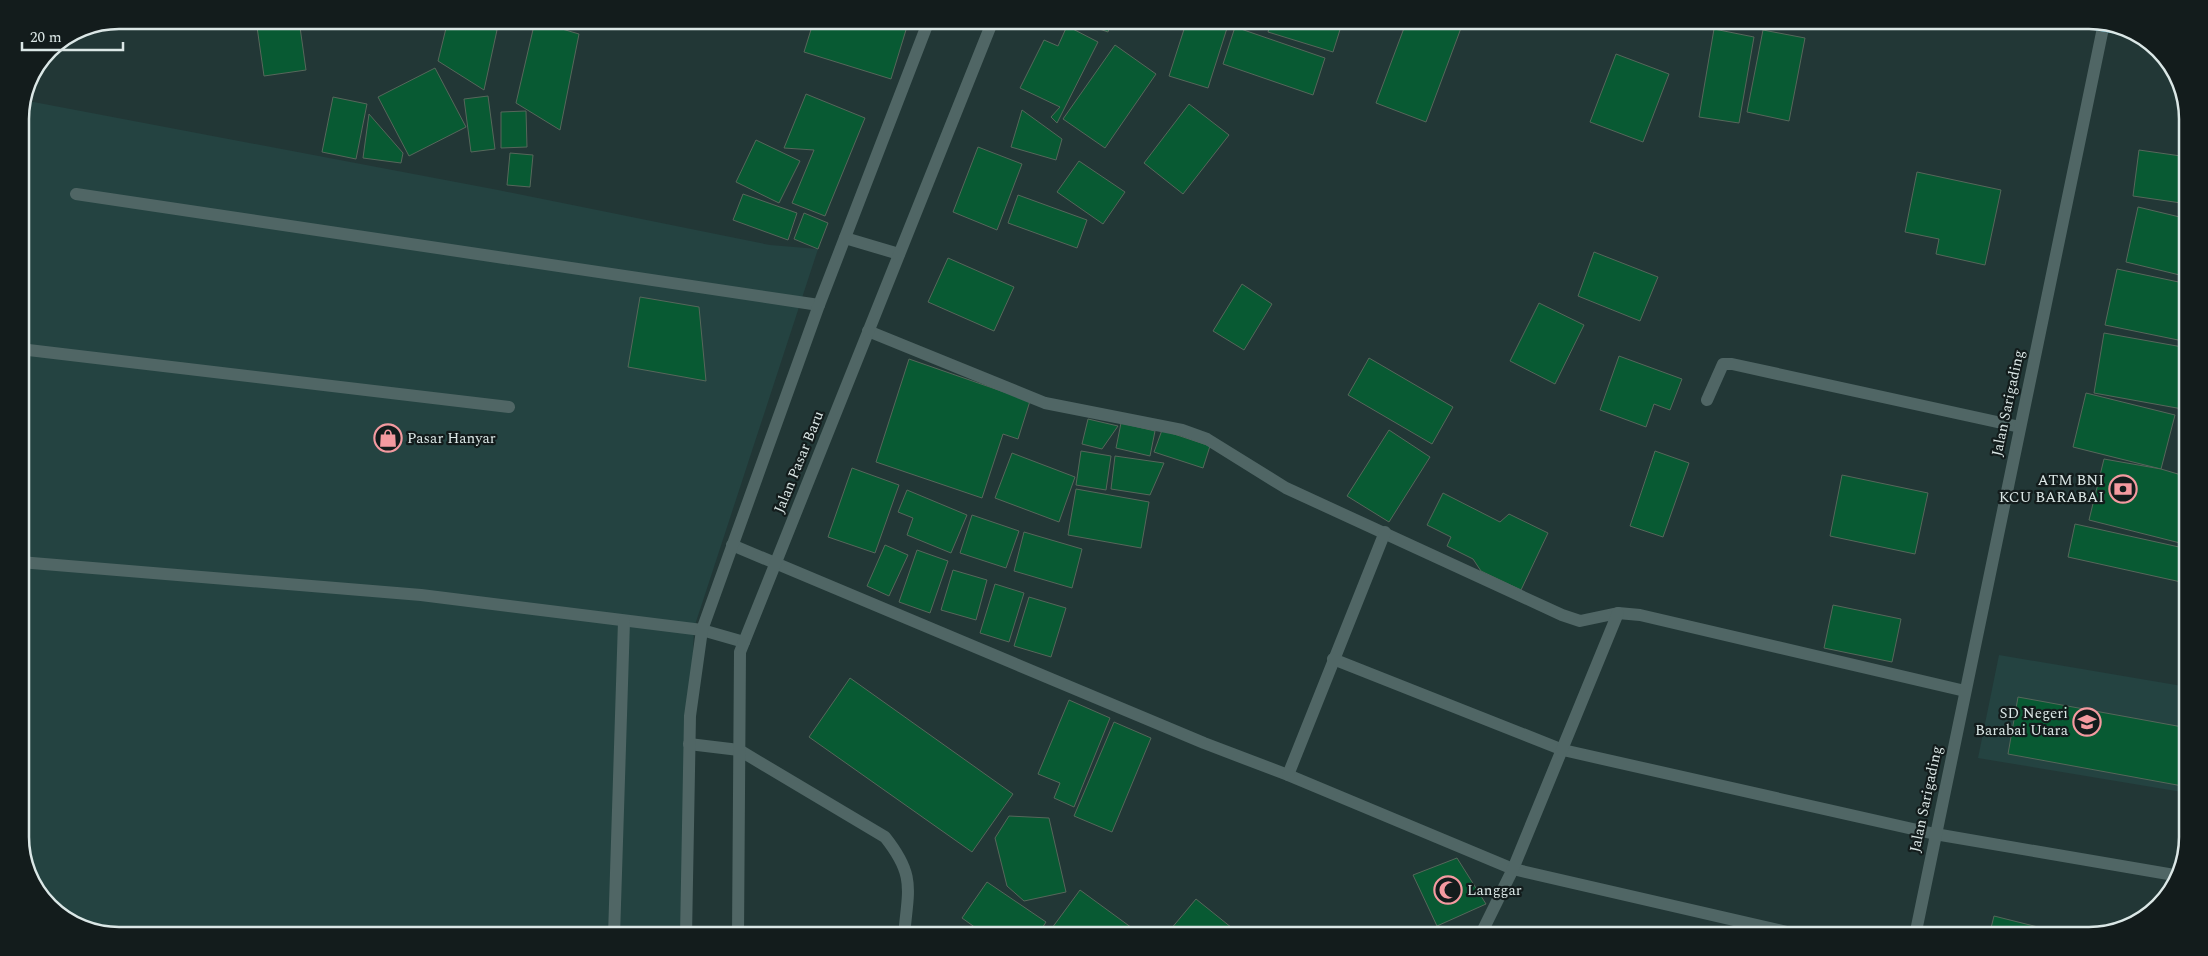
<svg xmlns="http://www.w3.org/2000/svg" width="2208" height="956" font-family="Spectral,serif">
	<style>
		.built { fill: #244341 }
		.building { fill: #085a33; stroke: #56675b }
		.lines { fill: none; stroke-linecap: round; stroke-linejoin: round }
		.service { stroke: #506665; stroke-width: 12 }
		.minor { stroke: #506665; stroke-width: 12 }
		.tertiary { stroke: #506665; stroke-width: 12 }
		.primary { stroke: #319dba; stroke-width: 12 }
		.labels { text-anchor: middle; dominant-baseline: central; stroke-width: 4.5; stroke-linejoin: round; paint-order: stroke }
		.street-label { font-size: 15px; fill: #dbe7e6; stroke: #131c1c }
		.poi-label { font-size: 15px; fill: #dbe7e6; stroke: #131c1c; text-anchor: start }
		.rim { fill: none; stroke: #dbe7e6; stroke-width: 2.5 }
	</style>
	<rect width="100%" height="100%" fill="#223736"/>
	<g class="built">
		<polygon points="23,100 498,190 770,245 818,249 694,628 682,936 119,936 81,928 37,892 20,844 20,112"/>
		<polygon points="1999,655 2188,687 2188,793 1978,758"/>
	</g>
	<g class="building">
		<polygon points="256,20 299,20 306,70 264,76"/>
		<polygon points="448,20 497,30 484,90 438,61"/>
		<polygon points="814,20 909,20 891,79 804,52"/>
		<polygon points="1074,20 1112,20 1108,32"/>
		<polygon points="1159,20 1183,20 1180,28"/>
		<polygon points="1187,20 1212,20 1228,25 1208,88 1169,76"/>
		<polygon points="1241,20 1263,20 1261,27"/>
		<polygon points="1271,20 1343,20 1333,52 1268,32"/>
		<polygon points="1407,20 1464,20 1426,122 1376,103"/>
		<polygon points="535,21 579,34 560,130 516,103"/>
		<polygon points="1067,26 1098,42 1057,123 1051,117 1060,107 1020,88 1044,40 1058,46"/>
		<polygon points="1235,27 1325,58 1313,95 1223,64"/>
		<polygon points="1714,29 1754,37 1739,123 1699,117"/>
		<polygon points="1763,30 1805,38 1789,121 1747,112"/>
		<polygon points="1115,45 1156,74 1105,148 1063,119"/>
		<polygon points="1616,54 1669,74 1643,142 1590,122"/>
		<polygon points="435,68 466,127 409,156 378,97"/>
		<polygon points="806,94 865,118 825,216 792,203 814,150 784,148"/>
		<polygon points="488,96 495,149 471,152 464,99"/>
		<polygon points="333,97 367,104 356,159 322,152"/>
		<polygon points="1189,104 1229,135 1183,194 1144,163"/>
		<polygon points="1022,110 1062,139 1056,160 1011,147"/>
		<polygon points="526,111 527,147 501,148 501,112"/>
		<polygon points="369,114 403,153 401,163 363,158"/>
		<polygon points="756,140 800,161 779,203 736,182"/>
		<polygon points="978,147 1022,164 997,230 953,212"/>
		<polygon points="2139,150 2188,157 2188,204 2133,196"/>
		<polygon points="510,153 533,155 530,187 507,185"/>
		<polygon points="1079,161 1125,192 1103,224 1057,192"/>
		<polygon points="1917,172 2001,190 1985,265 1936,254 1939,239 1905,232"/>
		<polygon points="743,194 797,213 788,240 733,220"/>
		<polygon points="1018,195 1087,220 1077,248 1008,223"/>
		<polygon points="2138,207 2188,219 2188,277 2126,262"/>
		<polygon points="804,213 828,223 818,249 794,239"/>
		<polygon points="1594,252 1658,277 1640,321 1578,296"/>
		<polygon points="948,258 1014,287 994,331 928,302"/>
		<polygon points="2117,269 2188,284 2188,342 2105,325"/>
		<polygon points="1242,284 1272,304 1244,350 1213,331"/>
		<polygon points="640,297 699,307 706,381 628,367"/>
		<polygon points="1539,303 1584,325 1555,384 1510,361"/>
		<polygon points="2104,333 2188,348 2188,410 2094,393"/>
		<polygon points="1619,356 1682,379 1670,410 1654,404 1646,427 1600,410"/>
		<polygon points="1369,358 1453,407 1432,444 1348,395"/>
		<polygon points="909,359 1030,401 1018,439 1003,434 982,498 876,462"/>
		<polygon points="2086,393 2175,415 2161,469 2073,447"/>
		<polygon points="1088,419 1118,426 1102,449 1082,444"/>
		<polygon points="1121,423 1155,431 1150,456 1116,448"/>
		<polygon points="1162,430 1210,446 1203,468 1154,452"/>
		<polygon points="1389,430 1430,457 1389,522 1347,496"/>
		<polygon points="1081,451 1111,456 1106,490 1076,485"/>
		<polygon points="1655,451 1689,463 1663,537 1630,526"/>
		<polygon points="1012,453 1075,477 1059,522 995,498"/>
		<polygon points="1115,456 1164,463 1150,495 1111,489"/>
		<polygon points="2104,459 2161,469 2188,477 2188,545 2089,520"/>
		<polygon points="852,468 899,485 875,553 828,537"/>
		<polygon points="1842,475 1928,493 1915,554 1830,536"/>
		<polygon points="1076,489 1149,502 1141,548 1068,535"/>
		<polygon points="907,490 967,515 951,553 907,535 913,518 898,512"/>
		<polygon points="1443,493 1500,522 1509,514 1548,533 1521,590 1481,571 1473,559 1447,546 1451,537 1427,525"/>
		<polygon points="972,515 1019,531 1006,568 960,553"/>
		<polygon points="2075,524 2188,549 2181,582 2068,557"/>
		<polygon points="1024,532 1082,549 1072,588 1014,571"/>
		<polygon points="885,545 908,555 889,596 867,586"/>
		<polygon points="917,550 948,561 930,613 899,602"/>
		<polygon points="953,570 987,580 976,620 941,610"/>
		<polygon points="995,584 1024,593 1009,642 980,633"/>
		<polygon points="1029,597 1066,608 1051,657 1014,646"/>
		<polygon points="1833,605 1901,619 1892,662 1824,648"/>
		<polygon points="850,678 1013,794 972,852 809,737"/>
		<polygon points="2018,697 2188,728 2188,787 2008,754"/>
		<polygon points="1069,700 1110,718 1074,807 1054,798 1060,783 1038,774"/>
		<polygon points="1114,722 1151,738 1112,832 1074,816"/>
		<polygon points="1009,816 1049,818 1066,892 1024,901 1007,886 995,838"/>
		<polygon points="1457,858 1486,904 1437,926 1413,875"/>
		<polygon points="987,882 1046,922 1037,936 987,936 962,918"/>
		<polygon points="1080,890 1143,936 1062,936 1052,928"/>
		<polygon points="1196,899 1242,936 1165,936"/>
		<polygon points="1994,916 2074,936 1989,936"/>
	</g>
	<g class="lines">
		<g class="service">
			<polyline points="76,194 819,305"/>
			<polyline points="20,349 509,407"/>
			<polyline points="20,562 421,595 702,630 744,642"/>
			<polyline points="614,936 624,621"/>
		</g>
		<g class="minor">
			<polyline points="868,331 1045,403 1182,430 1207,439 1286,488 1562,615 1580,621 1618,613 1640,615 1965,691"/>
			<polyline points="1707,400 1723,364 1732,364 2020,427"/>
			<polyline points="732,545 1204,743 1288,775 1513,869 1804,936"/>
			<polyline points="1333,659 1563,750 1935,834 2180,876"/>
			<path d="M689,744L739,750L885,837C916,876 908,889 904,936"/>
			<polyline points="1288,775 1385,532"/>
			<polyline points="1480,936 1513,869 1618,613"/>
		</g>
		<g class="tertiary">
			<polyline points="845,238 899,254"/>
			<polyline points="686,936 690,716 702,630 819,305 929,20"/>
			<polyline points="738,936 740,652 993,20"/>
			<polyline points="1915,936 2104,23"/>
		</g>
		<polyline class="primary" points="2072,20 2130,30"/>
	</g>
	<defs>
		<g id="shop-ring" transform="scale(1.4375)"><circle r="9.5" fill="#131c1c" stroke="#f49aa0" stroke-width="1.5"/><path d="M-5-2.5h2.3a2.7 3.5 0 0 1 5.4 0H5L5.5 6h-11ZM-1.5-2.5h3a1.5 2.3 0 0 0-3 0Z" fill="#f49aa0"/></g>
		<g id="bank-ring" transform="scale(1.4375)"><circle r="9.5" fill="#131c1c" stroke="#f49aa0" stroke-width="1.5"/><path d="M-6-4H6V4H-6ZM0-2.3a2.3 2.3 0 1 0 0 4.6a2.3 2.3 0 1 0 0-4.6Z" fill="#f49aa0"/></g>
		<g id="school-ring" transform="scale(1.4375)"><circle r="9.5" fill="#131c1c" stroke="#f49aa0" stroke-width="1.5"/><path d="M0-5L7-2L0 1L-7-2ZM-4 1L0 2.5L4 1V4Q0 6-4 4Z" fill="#f49aa0"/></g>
		<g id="mosque-ring" transform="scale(1.4375)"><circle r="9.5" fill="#131c1c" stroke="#f49aa0" stroke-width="1.5"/><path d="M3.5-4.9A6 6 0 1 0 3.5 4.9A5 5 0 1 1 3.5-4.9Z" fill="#f49aa0"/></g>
	</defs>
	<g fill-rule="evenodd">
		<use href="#shop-ring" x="388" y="438"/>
		<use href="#bank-ring" x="2123" y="489"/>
		<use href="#school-ring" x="2087" y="722"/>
		<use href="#mosque-ring" x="1448" y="890"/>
	</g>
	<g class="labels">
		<g class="street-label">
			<text transform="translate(2008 403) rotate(-78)">Jalan Sarigading</text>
			<text transform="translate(799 462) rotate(-68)">Jalan Pasar Baru</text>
			<text transform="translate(1926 799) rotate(-78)">Jalan Sarigading</text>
		</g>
		<g class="poi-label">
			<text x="407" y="438">Pasar Hanyar</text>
			<text x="2104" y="480" text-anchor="end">ATM BNI<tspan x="2104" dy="17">KCU BARABAI</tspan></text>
			<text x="2068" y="713" text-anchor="end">SD Negeri<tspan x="2068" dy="17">Barabai Utara</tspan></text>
			<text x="1467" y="890">Langgar</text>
		</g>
	</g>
	<path d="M0 0H2208V956H0ZM119 29H2089A90 90 0 0 1 2179 119V837A90 90 0 0 1 2089 927H119A90 90 0 0 1 29 837V119A90 90 0 0 1 119 29Z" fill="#131c1c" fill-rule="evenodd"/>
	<path class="rim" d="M119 29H2089A90 90 0 0 1 2179 119V837A90 90 0 0 1 2089 927H119A90 90 0 0 1 29 837V119A90 90 0 0 1 119 29Z"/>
	<path d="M22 42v8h101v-8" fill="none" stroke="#dbe7e6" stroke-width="2.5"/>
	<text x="30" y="42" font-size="15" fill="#dbe7e6" stroke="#131c1c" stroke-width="4" paint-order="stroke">20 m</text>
</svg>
